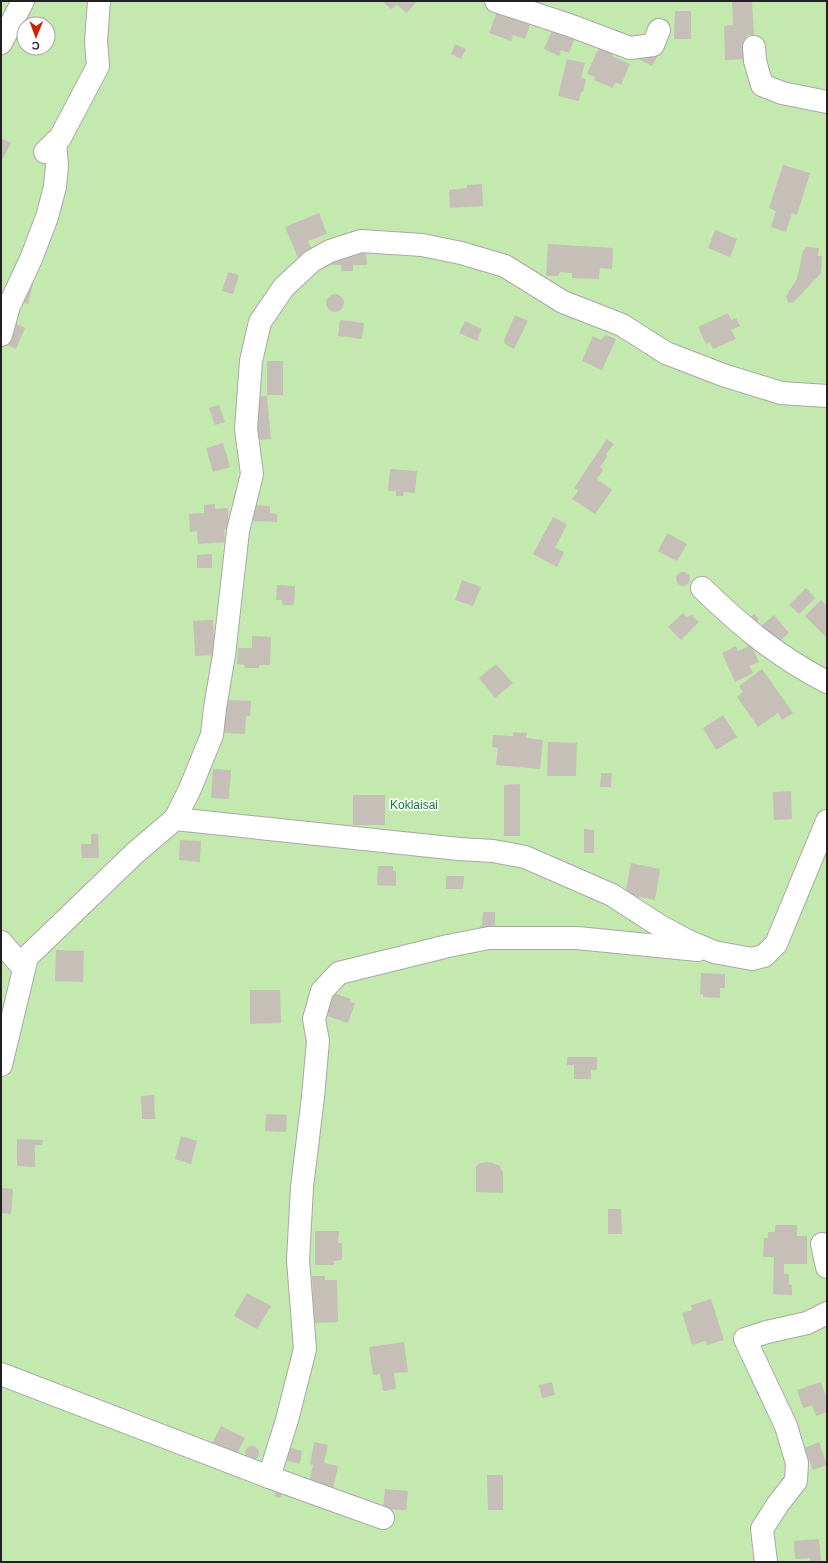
<svg xmlns="http://www.w3.org/2000/svg" width="828" height="1563" font-family="Arial,sans-serif">
	<style>
		.grass { fill: #c3e9af; fill-rule: evenodd }
		.building { fill: #c6bfb7 }
		.lines { fill: none; stroke-linecap: round; stroke-linejoin: round }
		.minor-casing { stroke: #a8a8a8; stroke-width: 24 }
		.minor { stroke: #fff; stroke-width: 22 }
		.labels { text-anchor: middle; dominant-baseline: central; stroke-width: 3.5; stroke-linejoin: round; paint-order: stroke }
		.park-label { font-size: 12px; fill: #0e8028; stroke: #fff }
	</style>
	<rect width="100%" height="100%" fill="#f1efe8"/>
	<path class="grass" d="M1,1H827V1562H1ZM24,24H48V48H24Z"/>
	<g class="building">
		<polygon points="382,1 417,1 407,13 397,5 391,9"/>
		<polygon points="732,1 752,1 754,35 747,35 748,59 725,60 724,26 733,25"/>
		<polygon points="498,9 518,16 518,20 530,25 525,39 513,35 511,41 489,33"/>
		<polygon points="675,11 691,11 691,39 674,39"/>
		<polygon points="553,28 575,37 569,53 561,50 559,56 544,49"/>
		<polygon points="455,44 466,49 461,59 451,54"/>
		<polygon points="600,47 613,53 612,56 630,64 621,85 615,82 613,88 594,80 595,77 587,74 597,51 598,51"/>
		<polygon points="642,49 657,57 652,66 637,58"/>
		<polygon points="567,59 585,63 581,78 586,79 583,92 581,92 579,101 558,96"/>
		<polygon points="1,138 11,143 1,162"/>
		<polygon points="783,165 810,173 797,215 792,213 786,232 771,227 776,211 769,208"/>
		<polygon points="482,184 483,206 450,208 449,190 467,188 467,185"/>
		<polygon points="319,213 327,234 308,241 314,254 299,260 285,227"/>
		<polygon points="715,230 737,239 730,257 708,248"/>
		<polygon points="548,244 613,248 612,269 600,268 599,279 572,278 572,273 560,272 559,276 546,276"/>
		<polygon points="806,247 819,248 818,256 822,256 821,273 793,303 788,302 786,296 797,279 803,251"/>
		<polygon points="366,252 367,265 353,265 353,271 341,271 341,265 331,265 331,254"/>
		<polygon points="228,272 239,275 233,294 222,291"/>
		<polygon points="24,282 33,284 28,304 18,301"/>
		<circle cx="335" cy="303" r="9"/>
		<polygon points="728,313 731,320 736,318 740,326 731,330 736,339 713,349 710,342 706,344 698,327"/>
		<polygon points="515,315 528,321 514,349 505,344 504,340"/>
		<polygon points="340,320 364,323 362,339 338,336"/>
		<polygon points="465,321 482,329 477,341 459,333"/>
		<polygon points="13,322 25,328 16,349 3,343"/>
		<polygon points="606,335 616,339 602,370 582,361 593,336 601,340"/>
		<rect x="267" y="361" width="16" height="34"/>
		<polygon points="267,396 271,439 259,440 255,397"/>
		<polygon points="219,405 225,422 215,425 209,408"/>
		<polygon points="607,439 614,444 606,454 607,457 600,467 603,470 597,479 612,490 595,514 572,499 578,491 574,488"/>
		<polygon points="223,443 230,467 213,472 206,448"/>
		<polygon points="390,469 417,471 415,493 404,492 403,496 396,496 396,491 388,491"/>
		<polygon points="215,504 215,509 228,508 229,529 224,529 225,542 198,544 197,531 190,532 189,514 204,513 204,505"/>
		<polygon points="253,505 270,506 270,513 277,514 277,522 252,521"/>
		<polygon points="553,517 567,524 555,548 564,552 557,567 533,554"/>
		<polygon points="667,533 687,544 677,561 658,551"/>
		<polygon points="212,554 212,568 197,568 197,555"/>
		<circle cx="683" cy="579" r="7"/>
		<polygon points="462,580 481,587 473,606 455,600"/>
		<polygon points="277,585 295,586 294,605 282,605 282,600 276,600"/>
		<polygon points="806,588 815,598 799,614 789,605"/>
		<polygon points="821,600 827,606 827,638 805,616"/>
		<polygon points="683,613 687,617 692,615 699,622 681,640 668,627"/>
		<polygon points="754,614 759,619 755,624 749,618"/>
		<polygon points="774,615 789,633 775,645 760,627"/>
		<polygon points="213,620 215,655 195,656 193,621"/>
		<polygon points="252,636 271,637 270,665 259,665 259,668 244,668 245,665 237,664 238,648 252,648"/>
		<polygon points="751,645 759,662 749,666 753,673 735,682 722,653 736,646 738,651"/>
		<polygon points="496,664 513,683 495,698 479,678"/>
		<polygon points="762,669 793,713 782,720 778,713 758,727 737,697 743,692 739,686"/>
		<polygon points="225,700 251,701 250,716 246,716 245,734 224,733"/>
		<polygon points="723,715 737,737 716,750 703,728"/>
		<polygon points="513,732 527,733 526,738 543,740 540,769 496,765 498,748 492,747 493,735 513,736"/>
		<polygon points="548,742 577,743 576,776 547,776"/>
		<polygon points="213,769 231,770 229,799 211,798"/>
		<polygon points="601,773 612,773 611,787 600,787"/>
		<polygon points="520,784 520,836 504,836 504,785"/>
		<polygon points="791,791 792,819 774,820 773,792"/>
		<rect x="353" y="795" width="32" height="30"/>
		<polygon points="584,829 594,830 594,853 584,853"/>
		<polygon points="91,834 98,834 99,858 82,858 81,844 91,844"/>
		<polygon points="180,840 201,841 200,862 179,860"/>
		<polygon points="631,863 660,869 655,900 625,894"/>
		<polygon points="378,866 393,866 393,871 396,871 396,886 377,885"/>
		<polygon points="446,876 464,876 463,889 446,889"/>
		<polygon points="483,912 495,912 495,932 480,932 480,926 482,926"/>
		<polygon points="56,950 84,951 83,982 55,981"/>
		<polygon points="701,973 725,974 725,988 720,988 720,998 703,997 703,994 700,994"/>
		<polygon points="250,990 280,990 281,1023 250,1024"/>
		<polygon points="334,993 351,999 350,1002 355,1003 348,1023 327,1016"/>
		<polygon points="567,1057 597,1057 597,1070 591,1070 591,1079 574,1079 574,1065 567,1065"/>
		<polygon points="154,1095 155,1119 142,1119 141,1096"/>
		<polygon points="266,1114 287,1115 286,1132 265,1131"/>
		<polygon points="181,1136 197,1141 191,1164 175,1159"/>
		<polygon points="17,1139 43,1140 42,1145 35,1145 35,1167 17,1166"/>
		<polygon points="490,1162 500,1166 503,1173 503,1193 476,1192 476,1166 480,1163"/>
		<polygon points="1,1188 13,1189 11,1214 1,1213"/>
		<polygon points="608,1209 621,1209 622,1234 608,1234"/>
		<polygon points="775,1225 797,1225 797,1236 807,1236 807,1264 784,1264 784,1274 789,1274 789,1285 792,1285 792,1295 773,1294 774,1257 763,1257 764,1238 768,1238 768,1232 775,1232"/>
		<polygon points="315,1231 339,1231 338,1243 342,1243 342,1260 334,1261 334,1265 315,1265"/>
		<polygon points="312,1276 325,1276 325,1280 337,1280 338,1322 314,1323"/>
		<polygon points="247,1293 271,1306 257,1329 234,1316"/>
		<polygon points="711,1299 724,1340 707,1345 706,1341 692,1345 682,1313 692,1310 691,1305"/>
		<polygon points="404,1342 408,1372 394,1373 396,1389 383,1391 380,1374 373,1375 369,1347"/>
		<polygon points="552,1382 555,1395 542,1398 539,1385"/>
		<polygon points="821,1382 827,1400 827,1412 816,1416 812,1405 803,1408 797,1390"/>
		<polygon points="221,1426 245,1438 235,1457 211,1445"/>
		<polygon points="314,1442 328,1445 324,1463 338,1466 333,1489 309,1484 313,1465 310,1464"/>
		<polygon points="819,1442 827,1465 813,1470 804,1448"/>
		<circle cx="252" cy="1453" r="7"/>
		<polygon points="287,1447 302,1451 300,1464 284,1460"/>
		<polygon points="487,1475 503,1475 503,1510 488,1510"/>
		<polygon points="278,1486 284,1488 280,1498 274,1496"/>
		<polygon points="385,1489 408,1491 406,1510 383,1509"/>
		<polygon points="819,1539 821,1562 810,1562 810,1558 795,1559 794,1541"/>
	</g>
	<g class="lines">
		<g class="minor-casing">
			<g id="minor">
				<polyline points="496,1 569,25 630,48 653,45 659,30"/>
				<polyline points="1,43 23,1"/>
				<polyline points="754,47 755,61 762,85 782,93 827,102"/>
				<polyline points="45,152 60,138 98,66 96,41 99,1"/>
				<polyline points="1,335 9,306 31,259 47,217 55,187 57,165 55,142"/>
				<path d="M702,588C741,626 778,657 827,682"/>
				<polyline points="175,819 190,789 212,735 215,708 224,655 238,531 252,474 246,429 251,361 260,322 284,287 312,261 330,251 361,241 422,245 461,253 505,266 563,302 622,325 666,353 723,375 781,393 827,396"/>
				<polyline points="1,942 24,969"/>
				<polyline points="1,1065 27,957 135,853 175,819 459,849 493,851 525,857 612,895 660,926 686,940 714,952 752,959 764,956 776,944 827,821"/>
				<polyline points="822,1244 827,1267"/>
				<polyline points="1,1374 269,1477 383,1518"/>
				<polyline points="269,1477 287,1420 305,1349 298,1260 302,1187 313,1097 318,1041 314,1019 322,991 339,973 448,946 489,938 577,938 698,950"/>
				<polyline points="766,1562 762,1529 778,1504 796,1481 797,1463 786,1426 745,1339 767,1332 807,1323 827,1313"/>
			</g>
		</g>
		<use href="#minor" class="minor"/>
	</g>
	<g class="labels">
		<g class="park-label">
			<text x="414" y="805">Koklaisai</text>
		</g>
	</g>
	<rect width="828" height="1563" fill="none" stroke="#212121" stroke-width="4"/>
	<g transform="translate(36 36) rotate(181)"><circle r="19" fill="#ffffff" stroke="#a6a6a6"/>
	<path d="M0-3L7 15L0 10L-7 15Z" fill="#ce2104"/>
	<text y="-6" font-size="11" font-weight="bold" text-anchor="middle" fill="#212121">С</text>
	</g>
</svg>
